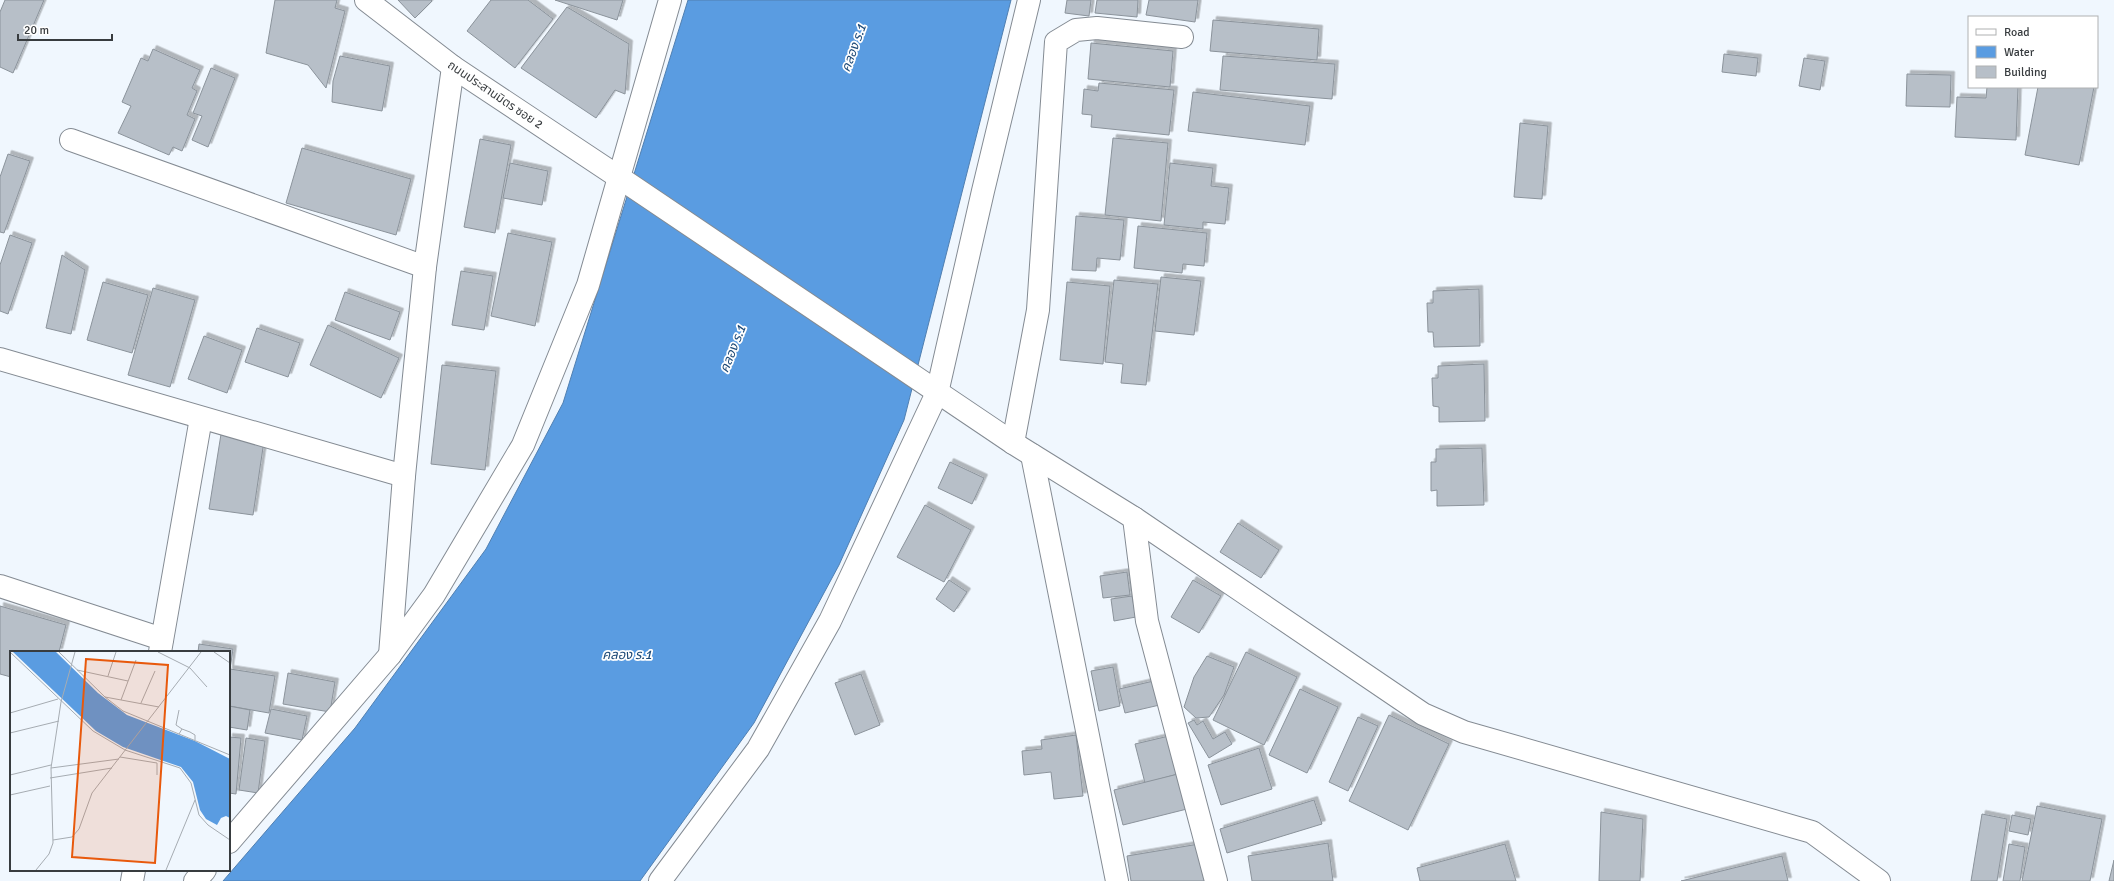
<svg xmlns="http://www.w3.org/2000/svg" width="2114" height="881" font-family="Signika,'Noto Sans Thai',sans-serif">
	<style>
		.water { fill: #5a9ce1; stroke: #507fb0 }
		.building { fill: #b7bfc8; stroke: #8b939b; filter: url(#shadow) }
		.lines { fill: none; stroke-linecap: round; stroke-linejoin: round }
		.street-casing { stroke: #848b93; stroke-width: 24 }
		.street { stroke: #fff; stroke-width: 22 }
		.labels { text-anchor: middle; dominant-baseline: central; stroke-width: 3.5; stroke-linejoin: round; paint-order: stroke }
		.street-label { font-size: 12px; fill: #383c3f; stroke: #fff }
		.water-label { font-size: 13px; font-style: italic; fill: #1c4977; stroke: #fff }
		.inset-road { fill: none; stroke: #a6acb2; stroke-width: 1 }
		.view { fill: #e8590c; fill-opacity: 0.15; stroke: #e8590c; stroke-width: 2 }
		.inset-edge { fill: none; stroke: #383c3f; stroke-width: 2 }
	</style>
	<defs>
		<filter id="shadow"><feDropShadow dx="3.5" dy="-3.5" stdDeviation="0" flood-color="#0004"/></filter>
	</defs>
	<rect width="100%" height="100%" fill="#f0f7fe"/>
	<polygon class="water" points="688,0 1011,0 904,420 839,565 754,723 640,881 223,881 355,728 486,549 563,403"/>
	<g class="building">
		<polygon points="5,0 44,0 13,73 0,67 0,12"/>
		<polygon points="275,0 337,0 335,8 345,11 326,88 308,65 266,53"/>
		<polygon points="398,0 431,0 432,1 415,18"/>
		<polygon points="491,0 528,0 553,19 515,68 467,31"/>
		<polygon points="555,0 623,0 617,20"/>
		<polygon points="1067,0 1091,0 1089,16 1065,13"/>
		<polygon points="1097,0 1138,0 1137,17 1095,13"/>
		<polygon points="1149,0 1198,0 1195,22 1146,15"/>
		<polygon points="567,7 629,44 625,94 615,90 596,118 521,68"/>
		<polygon points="1213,20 1319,29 1317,60 1210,51"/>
		<polygon points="1091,43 1173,51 1170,87 1088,79"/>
		<polygon points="153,49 200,70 192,88 197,91 187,115 195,119 182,151 173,147 169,155 118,133 131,106 122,102 141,58 148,61"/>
		<polygon points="1724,54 1758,58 1756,76 1722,72"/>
		<polygon points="340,56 390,66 382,111 332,102 333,81"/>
		<polygon points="1223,56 1335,64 1332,99 1220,90"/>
		<polygon points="1804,58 1825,61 1820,90 1799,86"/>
		<polygon points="211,68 235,78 208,147 192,140 202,116 193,113"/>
		<polygon points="1907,74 1951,75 1950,107 1906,106"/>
		<polygon points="1099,83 1174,90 1169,135 1091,127 1092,115 1082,114 1084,89 1098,91"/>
		<polygon points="1987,87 2018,87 2016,140 1955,137 1957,97 1986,98"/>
		<polygon points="2038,87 2094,87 2079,165 2025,155"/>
		<polygon points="1193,92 1310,106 1305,145 1188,131"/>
		<polygon points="1520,123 1548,126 1542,199 1514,197"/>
		<polygon points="1113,138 1168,143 1161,221 1105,215"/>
		<polygon points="480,139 511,145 495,233 464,227"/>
		<polygon points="302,148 411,179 396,235 286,203"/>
		<polygon points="8,154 30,161 4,233 0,232 0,177"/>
		<polygon points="510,163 548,171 542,205 503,198"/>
		<polygon points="1170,163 1213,168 1211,186 1229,188 1225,224 1203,222 1203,229 1164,225"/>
		<polygon points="1076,216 1124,220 1120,260 1097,258 1096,271 1072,270"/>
		<polygon points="1138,226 1207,233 1204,266 1183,264 1182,273 1134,268"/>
		<polygon points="508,233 552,242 535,326 491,316"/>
		<polygon points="10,235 32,243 8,314 0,311 0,265"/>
		<polygon points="62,255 85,270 71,334 46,328"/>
		<polygon points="461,271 493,276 484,330 452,325"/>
		<polygon points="1161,277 1201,281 1194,335 1155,331"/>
		<polygon points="1114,280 1158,284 1146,385 1121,383 1123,364 1105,362"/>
		<polygon points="103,282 148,295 132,353 87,340"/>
		<polygon points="1067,282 1110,286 1103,364 1060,360"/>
		<polygon points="153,288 195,300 170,387 128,375"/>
		<polygon points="1479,289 1480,346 1434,347 1433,332 1428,332 1427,303 1433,303 1433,291"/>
		<polygon points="345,292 400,312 390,340 335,320"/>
		<polygon points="328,325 399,358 381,398 310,365"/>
		<polygon points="257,328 300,343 288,377 245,362"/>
		<polygon points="204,336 242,350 227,393 188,379"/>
		<polygon points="1484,364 1485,421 1439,422 1439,407 1433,406 1432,378 1438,378 1438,366"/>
		<polygon points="442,365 496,371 485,470 431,464"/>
		<polygon points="222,428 265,434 253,515 209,509"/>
		<polygon points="1482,448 1484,505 1437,506 1437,490 1431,491 1431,462 1436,462 1436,449"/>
		<polygon points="950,462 984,478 972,504 938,488"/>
		<polygon points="925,505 971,530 944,582 897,557"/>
		<polygon points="1238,523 1279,550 1261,578 1220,552"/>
		<polygon points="1127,572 1130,595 1103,598 1100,576"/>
		<polygon points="949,580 967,592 954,612 936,599"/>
		<polygon points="1193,580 1221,596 1199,633 1171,617"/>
		<polygon points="1132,596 1136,617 1114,621 1111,599"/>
		<polygon points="0,606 66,625 59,652 11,652 11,677 0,674"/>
		<polygon points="199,644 233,649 230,669 275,676 269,713 229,706 229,652 198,652"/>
		<polygon points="1246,652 1297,677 1264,745 1213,720"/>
		<polygon points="1207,656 1234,667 1224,695 1209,717 1196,718 1184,707 1194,677"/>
		<polygon points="1113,667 1120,706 1099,711 1091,671"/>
		<polygon points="288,673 335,682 330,712 283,704"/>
		<polygon points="861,674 880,725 855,735 835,683"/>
		<polygon points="1158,680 1164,704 1125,713 1119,689"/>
		<polygon points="1300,689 1338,707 1307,773 1269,755"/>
		<polygon points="229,706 250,710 247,730 229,727"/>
		<polygon points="271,709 307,716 302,740 265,733"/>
		<polygon points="1389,715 1449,744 1408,830 1349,801"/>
		<polygon points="1358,717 1378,726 1348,791 1329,782"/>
		<polygon points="1194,720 1197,725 1203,721 1213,739 1225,732 1232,744 1209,758 1188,723"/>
		<polygon points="1076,735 1083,796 1054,799 1051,772 1024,775 1022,751 1042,749 1041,740"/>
		<polygon points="1169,736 1178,774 1145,783 1135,744"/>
		<polygon points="229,737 241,738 236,794 229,793"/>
		<polygon points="246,738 265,741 258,793 239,790"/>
		<polygon points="1259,748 1272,789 1221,805 1208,765"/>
		<polygon points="1178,774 1187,809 1123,825 1114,790"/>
		<polygon points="1314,800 1322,824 1227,853 1220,829"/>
		<polygon points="2037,806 2102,819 2090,881 2022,881"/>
		<polygon points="1601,812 1643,819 1640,881 1599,881"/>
		<polygon points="1982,814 2007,819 1997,881 1971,881"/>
		<polygon points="2012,815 2031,819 2028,835 2009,831"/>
		<polygon points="1328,843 1333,881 1252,881 1248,856"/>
		<polygon points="1199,844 1205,881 1131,881 1127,856"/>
		<polygon points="1505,844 1516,881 1420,881 1417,868"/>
		<polygon points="2009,844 2025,847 2020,881 2003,881"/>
		<polygon points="1782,856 1788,881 1681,881"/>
		<polygon points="2114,860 2114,881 2109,881"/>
	</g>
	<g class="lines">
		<g class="street-casing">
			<g id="street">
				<polyline points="366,0 453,67 629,184 1013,443 1134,518 1423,714 1464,732 1812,832 1879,881"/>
				<polyline points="71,140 425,267"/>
				<polyline points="0,359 404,476"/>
				<polyline points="1013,443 1038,310 1056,42 1076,30 1097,28 1182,37"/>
				<polyline points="1032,455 1117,881"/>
				<polyline points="1134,518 1147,621 1216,881"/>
				<polyline points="0,586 162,639"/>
				<polyline points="160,652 201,418"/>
				<polyline points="390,655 404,476 425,267 453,67"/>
				<polyline points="229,842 390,655 434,595 523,445 588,285 670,0"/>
				<polyline points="132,881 134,870"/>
				<polyline points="195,881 205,870"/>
				<polyline points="660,881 758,749 830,621 937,393 983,191 1029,0"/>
			</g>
		</g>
		<use href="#street" class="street"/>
	</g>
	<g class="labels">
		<g class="street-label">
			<text transform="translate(495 95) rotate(34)">ถนนประสานมิตร ซอย 2</text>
		</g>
		<g class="water-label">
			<text transform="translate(854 48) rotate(-70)">คลอง ร.1</text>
			<text transform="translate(733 349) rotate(-68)">คลอง ร.1</text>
			<text x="627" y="655">คลอง ร.1</text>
		</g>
	</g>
	<g transform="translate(10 651)">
		<rect width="220" height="220" fill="#f0f7fe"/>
		<path d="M3,1H46L88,42L117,64L185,90L220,108V167L216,165L211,167L207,174L196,168L190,159L183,131L171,116L113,96L86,80Z" fill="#5a9ce1"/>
		<path class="inset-road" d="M0,1L83,80L115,99L170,117L181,132L189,164L198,174L220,189M49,1L95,46L113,60L220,104M148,1L180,17L197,36M204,1L220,12M67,19L118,30M98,25L106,1M95,46L149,56M111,49L126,9M131,52L145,20M169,59L166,74L172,78M0,62L48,48M0,82L49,70M169,83L172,78L180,81L185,84V89M110,106L147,112V124M41,117L109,108M0,124L41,114M40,127L102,117M0,144L40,135M43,189L62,186L69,178L82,142L191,1M26,219L39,203L43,192L41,117L51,51L65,1M156,219L185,149"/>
		<path class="view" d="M76,8L158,14L145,212L62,206Z"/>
		<rect width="220" height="220" class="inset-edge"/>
	</g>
	<rect x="1968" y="16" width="130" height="72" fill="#ffffff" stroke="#afb1b2"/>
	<rect x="1976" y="29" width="20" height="6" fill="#ffffff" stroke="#afb1b2"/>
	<text x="2004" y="36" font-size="12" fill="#383c3f">Road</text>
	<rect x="1976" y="46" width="20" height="12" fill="#5a9ce1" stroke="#afb1b2"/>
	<text x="2004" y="56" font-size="12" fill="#383c3f">Water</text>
	<rect x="1976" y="66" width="20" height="12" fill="#b7bfc8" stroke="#afb1b2"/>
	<text x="2004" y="76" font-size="12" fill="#383c3f">Building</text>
	<path d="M18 34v6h94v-6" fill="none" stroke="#383c3f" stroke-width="2"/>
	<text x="24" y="34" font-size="12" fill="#383c3f" stroke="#ffffff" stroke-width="3" paint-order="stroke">20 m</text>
</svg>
